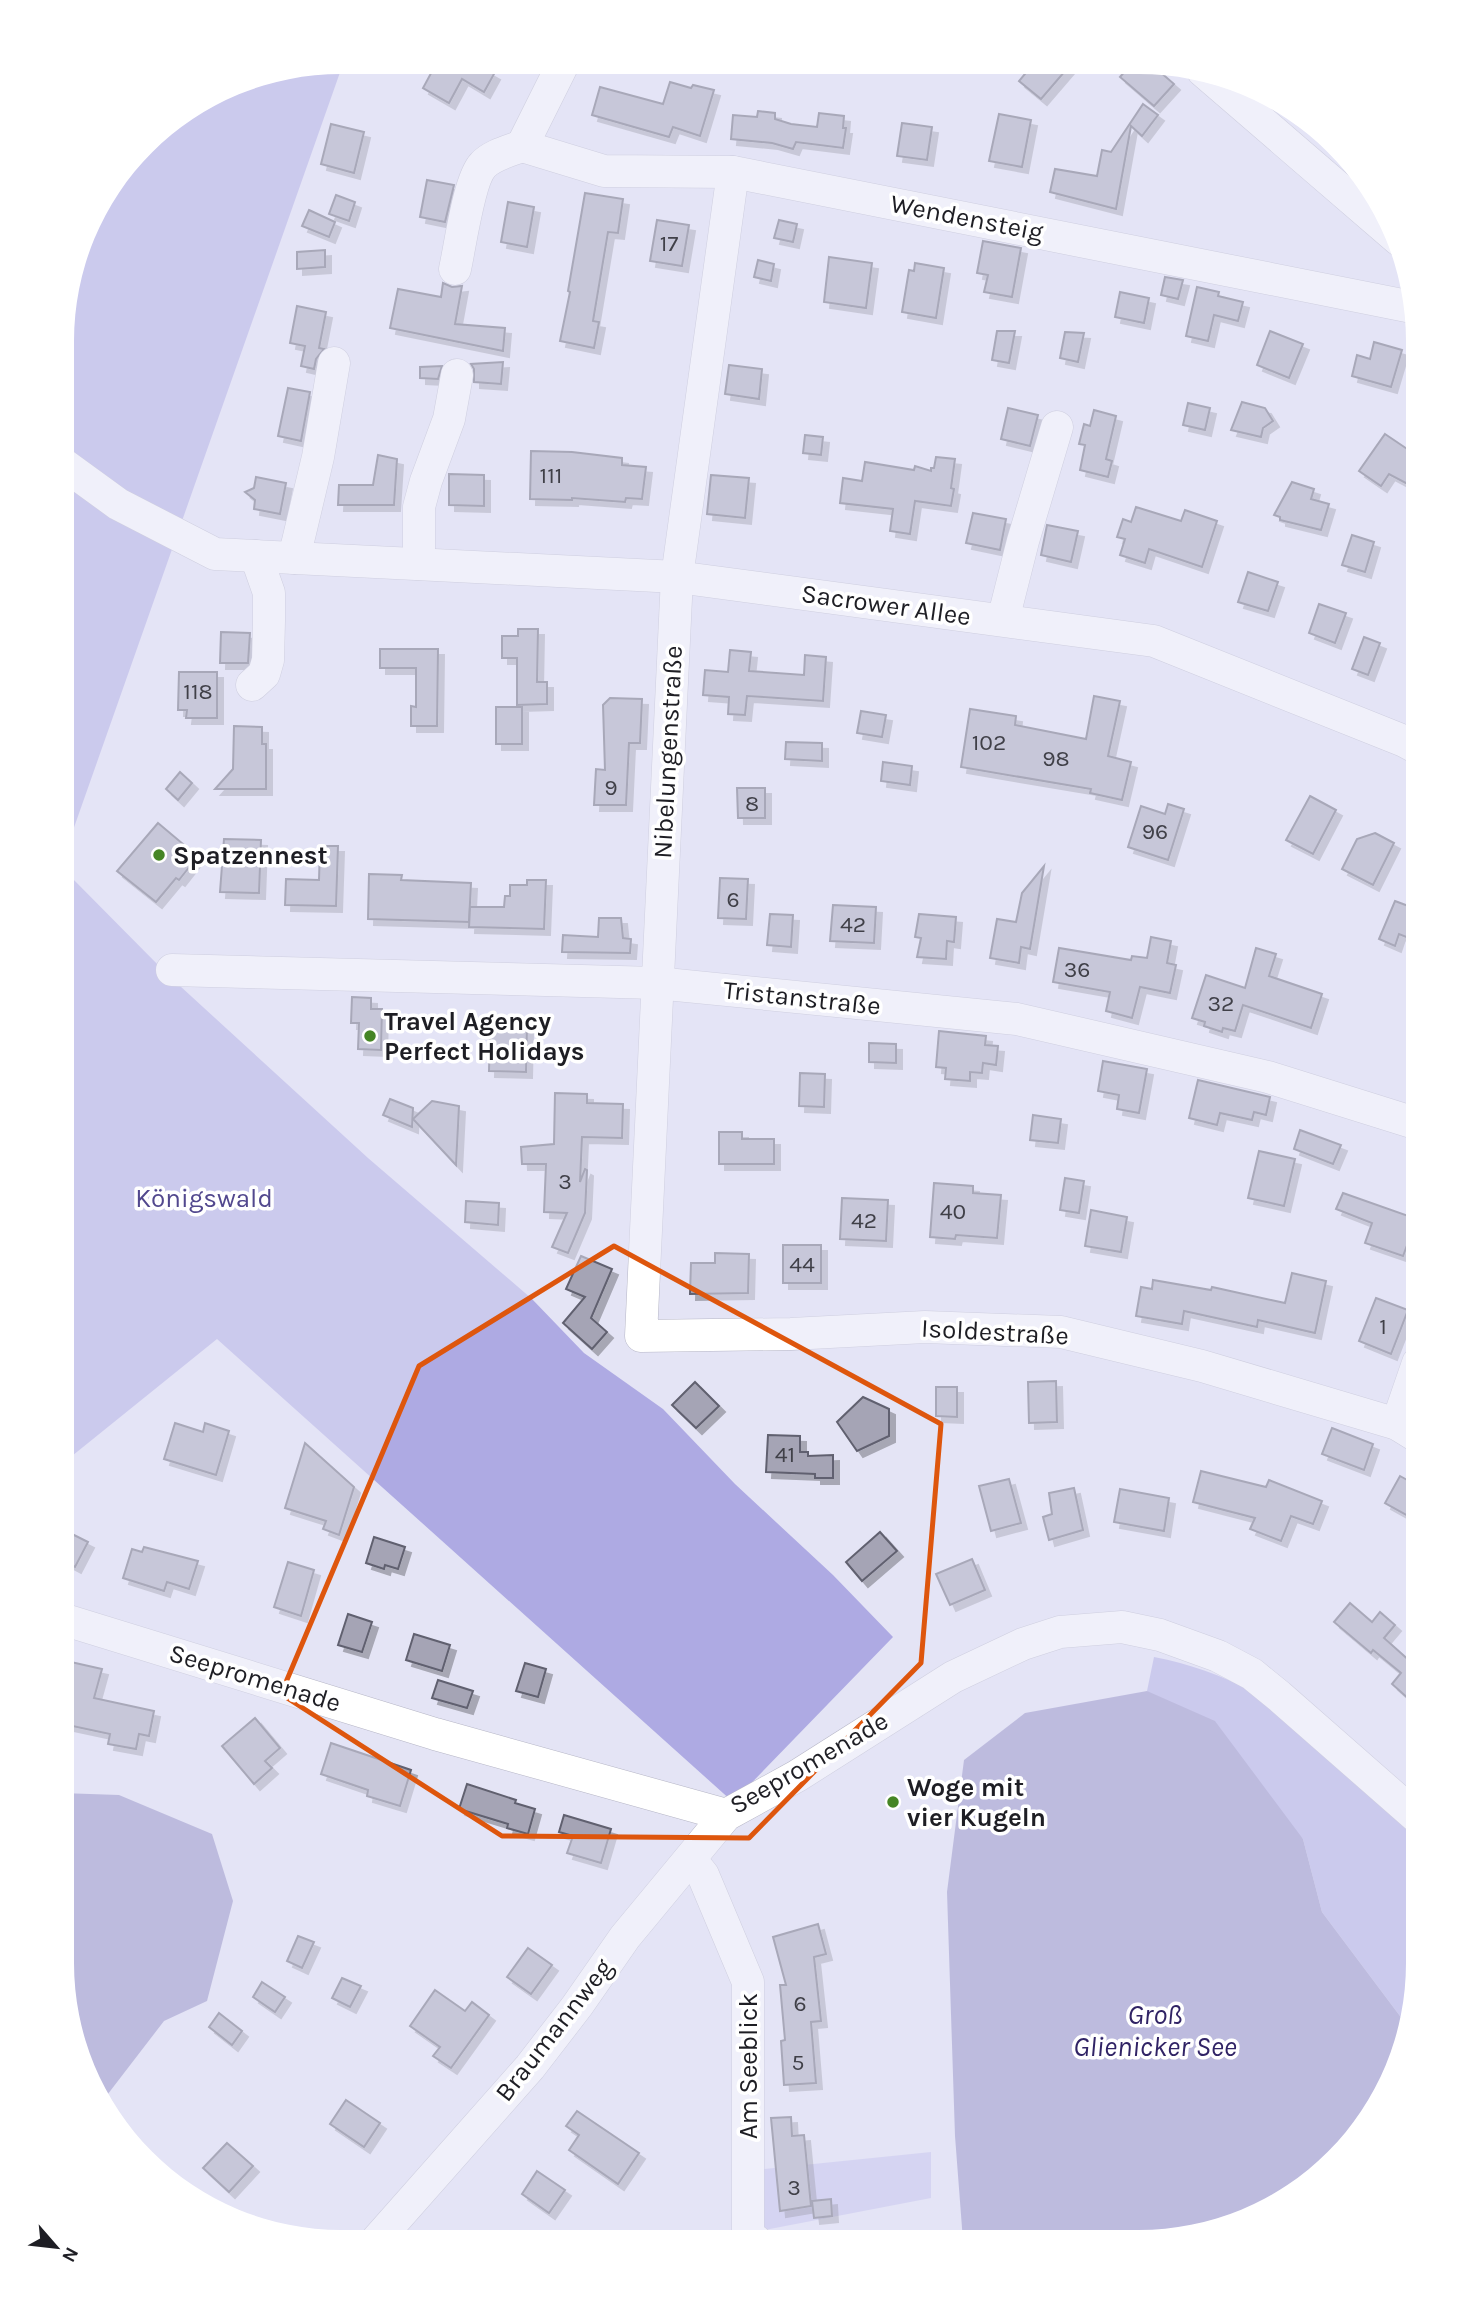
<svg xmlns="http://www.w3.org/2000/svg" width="1480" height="2303" font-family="Karla,sans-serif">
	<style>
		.green { fill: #c4c2ed }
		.forest { fill: #aeaae3 }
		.water { fill: #8f8bc2 }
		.building { fill: #a5a4b5; stroke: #61616f; stroke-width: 2; filter: url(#shadow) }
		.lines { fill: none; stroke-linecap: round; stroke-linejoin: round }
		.minor-casing { stroke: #b6b6c6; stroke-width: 33 }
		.minor { stroke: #fff; stroke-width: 32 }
		.marked { fill: none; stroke: #de560d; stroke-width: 5; stroke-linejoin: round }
		.poi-dot { fill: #458525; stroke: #fff; stroke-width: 2.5 }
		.labels { text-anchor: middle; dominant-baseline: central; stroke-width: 7; stroke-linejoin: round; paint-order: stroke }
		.number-label { font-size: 23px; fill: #404048 }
		.street-label { font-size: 26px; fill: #1e1e24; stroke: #fff }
		.poi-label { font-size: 26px; font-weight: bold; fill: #1e1e24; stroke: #fff; text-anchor: start }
		.park-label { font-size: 26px; fill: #52488e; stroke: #fff }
		.water-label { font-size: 28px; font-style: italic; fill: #302365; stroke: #fff }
	</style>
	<defs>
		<filter id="shadow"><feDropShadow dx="6" dy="6" stdDeviation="0" flood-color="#0004"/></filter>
	</defs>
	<rect width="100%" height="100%" fill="#e4e4f5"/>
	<polygon class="green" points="931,2152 931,2198 754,2232 754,2170"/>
	<g class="forest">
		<polygon points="344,61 71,836 67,873 168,975 368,1158 532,1299 584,1353 663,1409 735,1484 833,1575 893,1637 733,1802 217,1339 62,1464 64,304 90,216 156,131 234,82"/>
		<path d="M1154,1657C1190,1664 1221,1675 1253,1692L1418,1835V1884L1409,1923L1418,1942V1982L1409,2028L1322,1912L1303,1839L1147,1691Z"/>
	</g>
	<g class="water">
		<polygon points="1147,1691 1215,1721 1303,1839 1322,1912 1409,2028 1404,2053 1372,2118 1323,2173 1247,2220 1140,2242 963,2241 955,2136 947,1892 964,1760 1025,1713"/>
		<polygon points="61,1793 119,1795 212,1834 233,1901 207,2001 164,2021 101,2103 83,2070 61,1963"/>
	</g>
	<g class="building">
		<polygon points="431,62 473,62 494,74 484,92 462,79 449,103 423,88 436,64"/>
		<polygon points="1034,63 1072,63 1041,99 1019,81"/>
		<polygon points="1131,64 1151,64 1174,84 1154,106 1120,77"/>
		<polygon points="670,82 691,88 693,85 714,90 700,136 673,127 669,137 592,115 600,87 663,104"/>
		<polygon points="1143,104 1158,115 1142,136 1131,126 1116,209 1050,192 1055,169 1097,176 1102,150 1111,152"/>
		<polygon points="758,111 775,113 775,119 791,124 817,127 819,113 844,116 843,128 846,128 843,148 796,142 793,149 772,143 731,139 733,115 757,117"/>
		<polygon points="999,114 1031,120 1022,167 989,161"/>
		<polygon points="902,123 932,127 927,160 897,156"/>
		<polygon points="331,124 364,132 354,173 321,164"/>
		<polygon points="427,180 454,185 445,222 420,217"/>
		<polygon points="585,193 623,199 618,233 608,232 593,321 599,322 594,348 560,341 570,292 568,291"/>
		<polygon points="336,195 355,202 349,221 329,214"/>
		<polygon points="508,202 534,207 527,247 501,242"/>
		<polygon points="309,210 335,222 329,237 302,226"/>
		<polygon points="657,220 689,225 682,266 650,261"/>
		<polygon points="779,220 797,224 793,242 774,238"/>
		<polygon points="983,241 1021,248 1012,297 984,292 988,275 977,273"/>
		<polygon points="325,250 325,267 297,269 297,252"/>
		<polygon points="829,257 872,263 866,308 824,302"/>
		<polygon points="758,260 774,264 771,281 754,277"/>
		<polygon points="915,263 944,268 936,318 902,312 909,270 914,271"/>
		<polygon points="1165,277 1183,280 1178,299 1161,295"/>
		<polygon points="443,283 452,287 462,286 455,324 505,328 503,351 390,328 398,289 441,297"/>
		<polygon points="1197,287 1219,292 1218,296 1243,302 1238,321 1214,315 1208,341 1186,336"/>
		<polygon points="1120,292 1149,298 1144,323 1115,317"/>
		<polygon points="297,306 326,312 319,348 324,349 316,359 314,369 301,366 305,346 290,343"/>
		<polygon points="997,331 1015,331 1009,363 992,360"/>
		<polygon points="1270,331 1303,344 1289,378 1257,365"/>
		<polygon points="1065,332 1084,333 1078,362 1060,358"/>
		<polygon points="1374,342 1402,350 1391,387 1352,376 1357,355 1370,359"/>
		<polygon points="503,362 501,384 474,382 474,369 471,364"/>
		<polygon points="729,365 762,369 759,399 725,394"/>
		<polygon points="442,366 438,379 420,378 420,367"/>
		<polygon points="288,388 310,392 301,441 278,436"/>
		<polygon points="1242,402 1265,408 1273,421 1263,428 1261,437 1231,430"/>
		<polygon points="1188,403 1210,408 1205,430 1183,425"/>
		<polygon points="1008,408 1038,415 1030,446 1001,439"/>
		<polygon points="1094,410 1116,416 1106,459 1112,461 1108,477 1080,470 1085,445 1079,444 1084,424 1090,426"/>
		<polygon points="1385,434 1419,457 1419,490 1389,474 1381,486 1359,471"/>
		<polygon points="805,435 823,437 821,455 803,453"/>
		<polygon points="531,451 572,452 622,458 622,465 646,467 642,499 626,498 625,502 572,498 572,500 530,499"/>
		<polygon points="378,455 397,459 394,505 338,505 339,485 373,485"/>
		<polygon points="936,457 955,459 951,488 954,489 951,506 915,501 910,534 890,531 893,509 840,503 843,478 862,481 865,462 914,470 915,466 931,471 931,468 934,468"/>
		<polygon points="449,474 484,475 484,506 449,505"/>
		<polygon points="711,475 749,478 745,518 707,514"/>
		<polygon points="256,477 286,483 280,514 254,509 255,500 245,492 254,488"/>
		<polygon points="1292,482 1314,489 1311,499 1329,504 1321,530 1280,520 1280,517 1274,515"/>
		<polygon points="1136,507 1181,521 1185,510 1217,521 1202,567 1149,549 1145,563 1120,555 1125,539 1117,537 1123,519 1131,522"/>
		<polygon points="973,513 1006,519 1000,550 966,543"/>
		<polygon points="1047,525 1078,531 1071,562 1041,555"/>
		<polygon points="1352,535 1374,542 1365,572 1342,565"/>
		<polygon points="1248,572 1278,582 1268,611 1238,602"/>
		<polygon points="1319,604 1346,613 1335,643 1309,633"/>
		<polygon points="518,629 538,629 537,682 547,682 547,704 517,705 517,658 502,658 502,636 518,636"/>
		<polygon points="221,632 250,633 248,663 220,663"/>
		<polygon points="1364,637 1380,643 1368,675 1352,669"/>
		<polygon points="380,649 438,649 437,726 411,726 411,706 416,707 416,668 380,668"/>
		<polygon points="730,650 751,652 749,671 804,675 805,655 826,657 823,701 747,696 745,715 728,714 729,697 703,695 705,670 728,672"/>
		<polygon points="179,672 217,672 217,718 186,718 187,710 178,710"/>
		<polygon points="1094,696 1120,701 1108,756 1131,762 1122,800 1090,793 1091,789 961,767 970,709 1016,716 1015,725 1086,739"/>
		<polygon points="610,698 642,699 640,743 629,743 626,805 594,805 596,769 605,770 603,705"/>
		<rect x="496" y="707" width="26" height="37"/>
		<polygon points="861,711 886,715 882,737 857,733"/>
		<polygon points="234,726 262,727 262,744 266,744 266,789 215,789 233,769"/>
		<polygon points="786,742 822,743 822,761 785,759"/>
		<polygon points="883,762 912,766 910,785 881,781"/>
		<polygon points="180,772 192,783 178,800 166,789"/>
		<polygon points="737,788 765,788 765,818 738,818"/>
		<polygon points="1310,796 1336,810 1313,854 1286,840"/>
		<polygon points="1168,804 1184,809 1168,860 1128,847 1141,806 1165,814"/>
		<polygon points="158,823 183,844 179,848 194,861 179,880 176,878 156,902 117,871"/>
		<polygon points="1375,833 1394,843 1373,885 1342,869 1357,839"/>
		<polygon points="224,839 261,840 259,893 220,892"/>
		<polygon points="320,846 338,846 336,906 285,905 286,879 319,880"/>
		<polygon points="1044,866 1030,949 1021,947 1019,963 990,958 997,919 1016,922 1022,893"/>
		<polygon points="369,874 402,875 401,880 471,883 469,922 368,919"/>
		<polygon points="720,878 748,879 746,919 718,918"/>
		<polygon points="527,880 546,880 544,929 469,927 470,907 504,907 505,896 510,896 510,885 527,885"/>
		<polygon points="1395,901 1419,910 1419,942 1399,934 1395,946 1379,939"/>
		<polygon points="833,905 876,907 874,943 830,941"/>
		<polygon points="770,914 793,915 791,947 767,945"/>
		<polygon points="919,914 956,917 954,942 947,941 946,959 917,957 921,938 915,937"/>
		<polygon points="599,918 621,918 623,938 631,939 630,953 562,952 563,935 598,937"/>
		<polygon points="1151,937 1171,941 1167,963 1176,965 1170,993 1140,987 1132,1018 1106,1011 1110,992 1053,982 1059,948 1131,960 1132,956 1147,958"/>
		<polygon points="1256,948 1276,954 1269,976 1322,994 1311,1028 1243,1005 1235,1031 1223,1028 1222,1032 1204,1026 1205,1022 1192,1018 1206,975 1245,988"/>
		<polygon points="352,997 371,998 371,1009 382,1009 381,1050 358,1049 359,1023 351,1023"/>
		<polygon points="490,1026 527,1027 526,1072 489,1071"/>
		<polygon points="939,1031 986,1036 985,1045 998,1046 996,1065 983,1063 982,1073 970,1072 970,1081 945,1079 946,1068 936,1067"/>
		<polygon points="869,1043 896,1044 896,1063 869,1062"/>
		<polygon points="1103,1061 1147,1069 1139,1113 1117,1109 1119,1095 1098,1091"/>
		<polygon points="800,1073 825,1074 824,1107 799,1106"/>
		<polygon points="1198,1080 1270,1097 1266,1115 1254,1112 1252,1120 1220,1113 1217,1125 1189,1118"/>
		<polygon points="555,1093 587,1094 587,1103 623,1104 622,1138 582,1137 580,1182 585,1169 587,1170 585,1213 568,1253 552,1247 567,1213 544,1212 546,1164 522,1164 521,1147 554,1144"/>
		<polygon points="390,1099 413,1108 412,1127 383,1115"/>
		<polygon points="432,1101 459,1106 456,1165 413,1119"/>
		<polygon points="1033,1115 1061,1119 1058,1143 1030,1140"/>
		<polygon points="1300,1130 1341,1145 1333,1164 1294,1149"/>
		<polygon points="719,1132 742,1132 742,1139 774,1139 774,1164 719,1164"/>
		<polygon points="1259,1151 1295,1159 1284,1206 1248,1198"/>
		<polygon points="1065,1178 1084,1181 1079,1213 1060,1210"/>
		<polygon points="934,1183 973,1186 973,1193 1001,1195 997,1238 956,1235 955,1239 930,1237"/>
		<polygon points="1343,1193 1417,1219 1403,1256 1365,1243 1372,1223 1336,1209"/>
		<polygon points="842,1198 888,1200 886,1241 840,1239"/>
		<polygon points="466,1201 499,1203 498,1225 465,1222"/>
		<polygon points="1091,1210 1127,1217 1121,1252 1085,1246"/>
		<rect x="783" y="1245" width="38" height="38"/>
		<polygon points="715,1253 749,1254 748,1293 690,1294 691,1263 715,1263"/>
		<polygon points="581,1256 612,1269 591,1318 607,1332 592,1349 563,1323 585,1297 566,1289"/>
		<polygon points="1292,1273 1326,1281 1315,1333 1258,1320 1257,1327 1184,1311 1182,1324 1136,1316 1141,1287 1152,1289 1153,1280 1211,1290 1212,1287 1285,1303"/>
		<polygon points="1376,1298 1408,1310 1391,1354 1359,1341"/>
		<polygon points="1056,1381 1057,1422 1029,1423 1028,1382"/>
		<polygon points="695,1382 719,1406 696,1428 672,1405"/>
		<polygon points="936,1387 957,1387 957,1417 936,1416"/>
		<polygon points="863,1397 889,1409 889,1436 857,1451 837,1422"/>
		<polygon points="175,1423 203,1432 205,1423 229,1431 216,1475 164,1459"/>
		<polygon points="1332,1428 1373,1444 1364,1470 1322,1454"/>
		<polygon points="768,1435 800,1436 800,1452 808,1452 808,1456 833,1455 833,1478 815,1478 815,1474 766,1472"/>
		<polygon points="305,1443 354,1487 339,1535 323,1529 326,1521 285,1508"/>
		<polygon points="1201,1471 1266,1487 1269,1480 1322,1501 1313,1524 1291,1516 1281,1541 1250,1529 1255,1518 1193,1502"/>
		<polygon points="1400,1476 1418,1486 1418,1506 1412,1518 1385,1503"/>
		<polygon points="1009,1479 1021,1523 991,1531 979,1486"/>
		<polygon points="1074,1488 1083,1530 1049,1540 1043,1517 1052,1514 1049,1493"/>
		<polygon points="1120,1489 1169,1498 1164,1531 1114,1522"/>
		<polygon points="62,1529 88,1542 75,1567 62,1560"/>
		<polygon points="880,1532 897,1551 862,1581 846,1562"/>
		<polygon points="374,1537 405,1547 398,1569 385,1565 384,1569 366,1563"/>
		<polygon points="144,1547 198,1561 189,1589 167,1582 164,1591 123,1578 132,1549 142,1552"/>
		<polygon points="972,1559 985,1590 950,1605 936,1574"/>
		<polygon points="288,1562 314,1570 301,1616 274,1607"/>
		<polygon points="1350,1603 1372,1622 1380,1612 1395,1625 1384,1638 1411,1662 1418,1654 1418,1691 1410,1700 1392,1684 1401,1673 1373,1650 1371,1653 1334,1622"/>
		<polygon points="348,1614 372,1622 362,1652 338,1645"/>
		<polygon points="414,1634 450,1645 442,1671 406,1660"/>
		<polygon points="62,1660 102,1669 94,1698 154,1711 149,1736 139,1734 136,1749 108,1744 110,1734 63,1724 70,1694 62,1692"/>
		<polygon points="525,1663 546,1669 538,1697 516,1691"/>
		<polygon points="438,1680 473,1691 467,1708 432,1698"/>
		<polygon points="255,1718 280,1748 265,1761 272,1768 254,1784 222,1746"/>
		<polygon points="331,1743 411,1770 400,1806 367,1796 368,1790 321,1774"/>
		<polygon points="467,1784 516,1800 515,1803 535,1809 528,1834 507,1828 508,1824 459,1809"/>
		<polygon points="564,1815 611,1829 601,1863 567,1853 573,1836 559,1832"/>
		<polygon points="818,1924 826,1954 814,1957 821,2021 811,2022 816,2083 784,2085 781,2041 785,2040 780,1985 786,1985 773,1937"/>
		<polygon points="298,1936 314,1942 302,1968 287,1961"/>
		<polygon points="528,1948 552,1965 531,1994 507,1977"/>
		<polygon points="342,1978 361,1986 350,2007 332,1998"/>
		<polygon points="262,1982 285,1997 275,2012 253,1997"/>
		<polygon points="435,1990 465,2011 472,2002 489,2015 451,2068 433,2056 440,2047 410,2026"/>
		<polygon points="219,2013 242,2031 232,2045 209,2027"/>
		<polygon points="346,2100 380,2123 364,2147 330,2124"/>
		<polygon points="577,2111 639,2153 618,2184 569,2150 579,2135 566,2126"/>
		<polygon points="791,2117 792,2136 804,2135 811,2206 780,2211 771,2118"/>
		<polygon points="227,2143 253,2166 229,2192 203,2168"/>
		<polygon points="537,2171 565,2190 549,2213 522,2194"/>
		<polygon points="831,2199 832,2216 814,2218 812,2201"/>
	</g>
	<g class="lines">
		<g class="minor-casing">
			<g id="minor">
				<polyline points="1203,71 1399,240"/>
				<polyline points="522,146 604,171 733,172 1412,307"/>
				<polyline points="522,146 564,62"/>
				<polyline points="733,172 677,577 641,1336 791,1334 925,1327 1061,1332 1202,1366 1397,1424 1418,1437"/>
				<path d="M455,269C460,247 469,179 483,165C492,155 509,151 522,146"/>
				<polyline points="63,464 118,504 215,554 677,577 1154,641 1404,741 1419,749"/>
				<polyline points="294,558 318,457 334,363"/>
				<polyline points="419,564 419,507 426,481 449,419 457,375"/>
				<polyline points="1003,620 1023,541 1057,427"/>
				<polyline points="252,685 264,674 268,660 269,621 269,593 256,556"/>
				<polyline points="172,970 656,983 1017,1019 1268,1077 1418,1124"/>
				<polyline points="1397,1424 1418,1363"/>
				<polyline points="62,1619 435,1734 726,1815"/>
				<polyline points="691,1860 703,1875 748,1982 748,2235 756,2241"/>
				<polyline points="377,2240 530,2067 577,2006 625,1937 726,1815 797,1776 953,1677 1023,1644 1060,1632 1122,1627 1160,1635 1218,1656 1252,1674 1279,1696 1418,1818"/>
			</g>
		</g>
		<use href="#minor" class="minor"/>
	</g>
	<path d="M0 0H1480V2303H0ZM614,1246L941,1424L921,1663L749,1838L502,1836L281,1694L419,1366Z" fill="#e4e4f5" fill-opacity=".55" fill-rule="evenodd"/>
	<path class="marked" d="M614,1246L941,1424L921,1663L749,1838L502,1836L281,1694L419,1366Z"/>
	<g class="poi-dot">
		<circle cx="159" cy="855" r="7"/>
		<circle cx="370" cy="1036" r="7"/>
		<circle cx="893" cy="1802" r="7"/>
	</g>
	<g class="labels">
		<g class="number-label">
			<text x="669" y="243">17</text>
			<text x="551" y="475">111</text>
			<text x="198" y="691">118</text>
			<text x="989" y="742">102</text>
			<text x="1056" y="758">98</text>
			<text x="611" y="787">9</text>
			<text x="752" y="803">8</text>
			<text x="1155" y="831">96</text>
			<text x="733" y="899">6</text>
			<text x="853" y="924">42</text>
			<text x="1077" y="969">36</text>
			<text x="1221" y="1003">32</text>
			<text x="565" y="1181">3</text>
			<text x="953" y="1211">40</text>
			<text x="864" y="1220">42</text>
			<text x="802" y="1264">44</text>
			<text x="1383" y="1326">1</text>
			<text x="785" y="1454">41</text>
			<text x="800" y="2003">6</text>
			<text x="798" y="2062">5</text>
			<text x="794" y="2187">3</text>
		</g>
		<g class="street-label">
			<text transform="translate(967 218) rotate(11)">Wendensteig</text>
			<text transform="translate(886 605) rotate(8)">Sacrower Allee</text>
			<text transform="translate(668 752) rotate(-87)">Nibelungenstraße</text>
			<text transform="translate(802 998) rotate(6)">Tristanstraße</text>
			<text transform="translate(995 1332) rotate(3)">Isoldestraße</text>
			<text transform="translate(255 1678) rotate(17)">Seepromenade</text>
			<text transform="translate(809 1763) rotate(-30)">Seepromenade</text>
			<text transform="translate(554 2030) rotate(-52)">Braumannweg</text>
			<text transform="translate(748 2066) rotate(-90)">Am Seeblick</text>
		</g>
		<g class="poi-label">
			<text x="173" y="855">Spatzennest</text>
			<text x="384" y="1021">Travel Agency<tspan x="384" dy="30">Perfect Holidays</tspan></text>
			<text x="907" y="1787">Woge mit<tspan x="907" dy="30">vier Kugeln</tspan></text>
		</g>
		<g class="park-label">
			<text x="204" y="1198">Königswald</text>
		</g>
		<g class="water-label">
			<text x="1155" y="2014">Groß<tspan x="1155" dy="32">Glienicker See</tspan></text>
		</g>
	</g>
	<path d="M0 0H1480V2303H0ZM341 74H1139A267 267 0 0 1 1406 341V1963A267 267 0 0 1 1139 2230H341A267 267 0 0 1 74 1963V341A267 267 0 0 1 341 74Z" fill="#fff" fill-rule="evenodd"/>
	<g transform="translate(56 2247) rotate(118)" stroke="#ffffff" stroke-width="5" paint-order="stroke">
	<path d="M0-5L12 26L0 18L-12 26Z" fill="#1e1e24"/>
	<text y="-10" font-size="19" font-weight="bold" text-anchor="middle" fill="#1e1e24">N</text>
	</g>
</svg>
